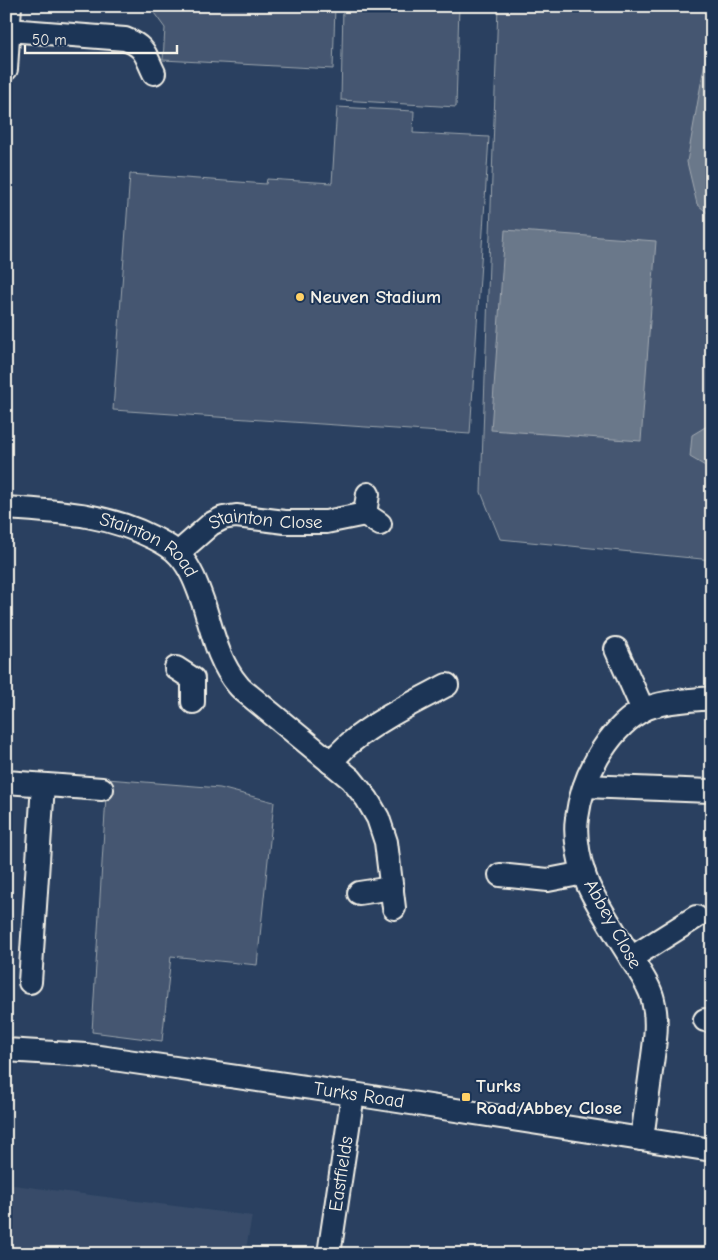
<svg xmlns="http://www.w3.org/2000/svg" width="718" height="1260" font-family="'Comic Neue',sans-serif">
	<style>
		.built { fill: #374c69 }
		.green { fill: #445771; stroke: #9ca4ac }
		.water { fill: #6a788a; stroke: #a1a8b0 }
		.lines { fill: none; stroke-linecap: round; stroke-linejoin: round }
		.minor-casing { stroke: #f4f1e8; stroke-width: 26 }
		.minor { stroke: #1d3557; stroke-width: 22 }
		.poi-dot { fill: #ffd166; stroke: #1d3557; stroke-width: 2 }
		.labels { text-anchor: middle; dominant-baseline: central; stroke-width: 4; stroke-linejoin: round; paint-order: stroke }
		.poi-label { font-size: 19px; font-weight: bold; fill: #f4f1e8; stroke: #1d3557; text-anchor: start }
		.street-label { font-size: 19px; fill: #f4f1e8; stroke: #1d3557 }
	</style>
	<rect width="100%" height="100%" fill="#2a4060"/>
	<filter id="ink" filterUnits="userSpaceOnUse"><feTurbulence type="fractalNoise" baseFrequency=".02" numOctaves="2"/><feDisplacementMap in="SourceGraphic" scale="10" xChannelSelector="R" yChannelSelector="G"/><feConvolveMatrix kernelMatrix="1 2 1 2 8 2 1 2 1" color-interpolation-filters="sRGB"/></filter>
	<g filter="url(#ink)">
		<polygon class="built" points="6,1184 252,1216 245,1254 6,1254"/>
		<g class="green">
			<polygon points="149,6 335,6 333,69 163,60 165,28"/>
			<polygon points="343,6 459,6 456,107 341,100"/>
			<polygon points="498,6 712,6 712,560 500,539 481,492"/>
			<polygon points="337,107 414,111 413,133 489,137 470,434 113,410 130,174 266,184 267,179 332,183"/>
			<polygon points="107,779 220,788 274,802 257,965 171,956 162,1041 92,1032"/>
		</g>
		<g class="water">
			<polygon points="712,44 712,217 697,204 687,162 707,50"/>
			<polygon points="505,230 656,241 641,441 491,430"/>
			<polygon points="712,423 712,470 690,457 692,435"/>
		</g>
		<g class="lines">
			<g class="minor-casing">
				<g id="minor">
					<path d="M8,30L125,39C146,47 145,55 154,73"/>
					<polyline points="6,69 10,6"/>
					<polyline points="368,494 365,514 380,524"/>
					<path id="s1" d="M6,508C59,512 105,513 154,538C162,542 173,548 179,555C191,568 197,585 203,602C212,630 218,662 238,685C241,689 245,692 249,695L351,779L367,799L378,818L386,842L394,908"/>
					<path id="s2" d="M178,553L211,524L223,518L236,516L285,522H326L365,514"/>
					<polyline points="616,649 643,710"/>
					<polyline points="176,668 193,679 193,702"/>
					<path d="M330,762C337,756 343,749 350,743C379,719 413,703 447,685"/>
					<polyline points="6,782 102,789"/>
					<polyline points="585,786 710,791"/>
					<polyline points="500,875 548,880 584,873"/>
					<polyline points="359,893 392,888"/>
					<polyline points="631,958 696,917"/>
					<polyline points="30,982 43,785"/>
					<polyline points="705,1020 712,1021"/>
					<path id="s3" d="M6,1050L86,1055L353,1094L712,1150"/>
					<path d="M642,1139C645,1116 648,1094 651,1071C654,1047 659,1024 653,1000C650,987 641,974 634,963C619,938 600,911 588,885C580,866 574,838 577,818C582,778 606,732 641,711C659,701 692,700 712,698"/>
					<path id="s4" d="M329,1254L353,1094"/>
				</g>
			</g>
			<use href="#minor" class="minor"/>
		</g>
	</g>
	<g class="poi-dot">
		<circle cx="300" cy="297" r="5"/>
		<rect x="461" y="1092" width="10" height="10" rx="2.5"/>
	</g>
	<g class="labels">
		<g class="poi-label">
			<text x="310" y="297">Neuven Stadium</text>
			<text x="476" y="1086">Turks<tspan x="476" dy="22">Road/Abbey Close</tspan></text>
		</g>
		<g class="street-label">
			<text stroke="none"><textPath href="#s2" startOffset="100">Stainton Close</textPath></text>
			<text stroke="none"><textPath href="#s1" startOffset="151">Stainton Road</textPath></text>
			<text transform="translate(613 924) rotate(61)">Abbey Close</text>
			<text stroke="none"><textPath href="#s3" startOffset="356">Turks Road</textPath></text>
			<text stroke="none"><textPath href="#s4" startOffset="81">Eastfields</textPath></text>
		</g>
	</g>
	<rect width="718" height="1260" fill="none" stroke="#1d3557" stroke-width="25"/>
	<rect x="12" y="12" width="693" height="1235" fill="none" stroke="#f4f1e8" stroke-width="2" filter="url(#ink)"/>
	<path d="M25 45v8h152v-8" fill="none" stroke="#f4f1e8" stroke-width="2.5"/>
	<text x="32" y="45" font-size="15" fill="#f4f1e8" stroke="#1d3557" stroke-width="4" paint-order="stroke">50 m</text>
</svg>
